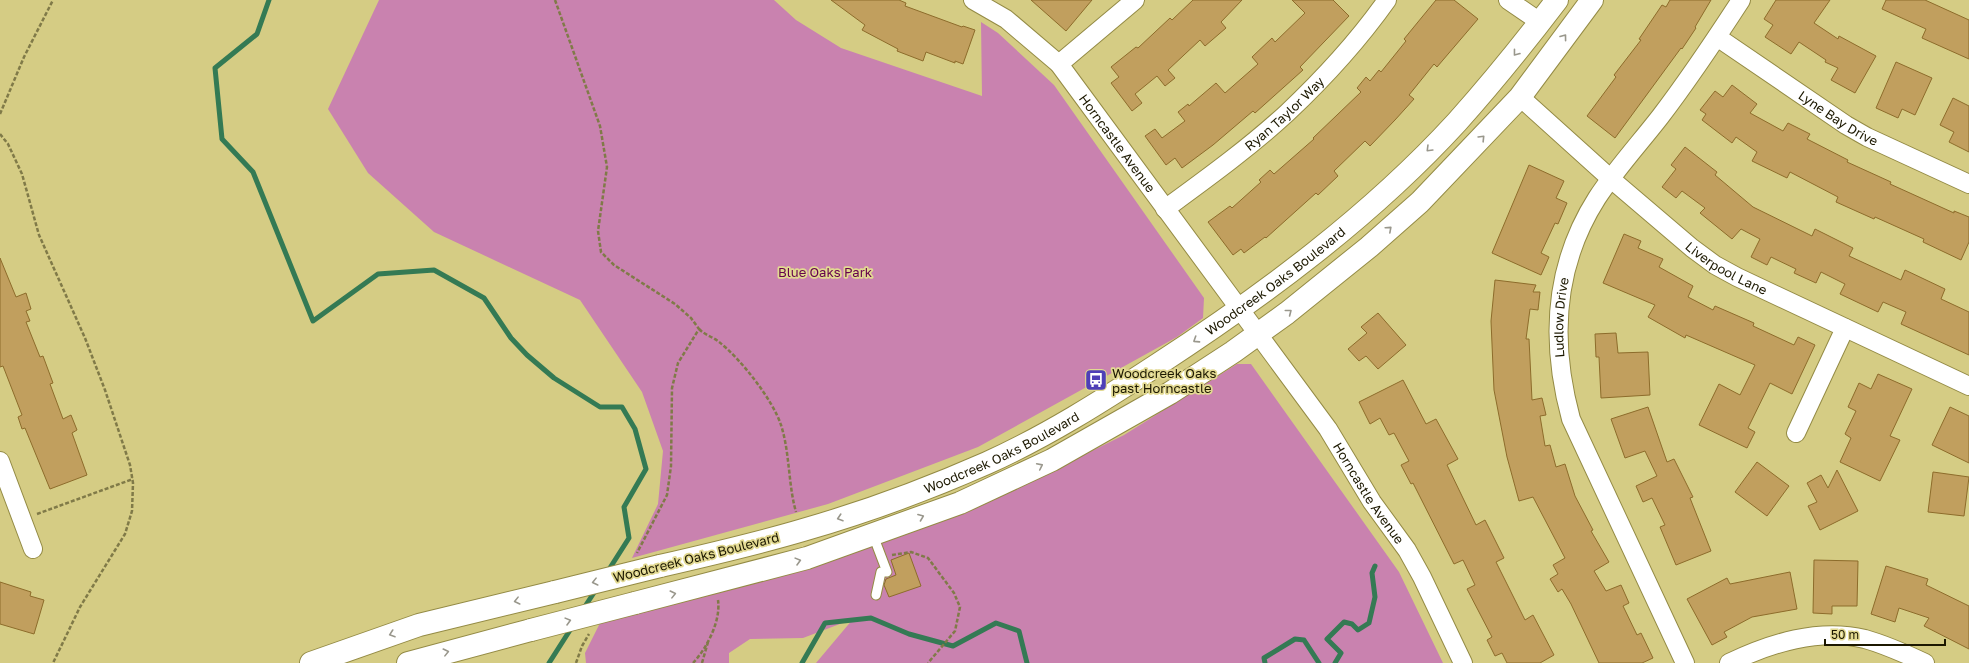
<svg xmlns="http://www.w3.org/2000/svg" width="1969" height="663" font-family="'Golos Text',sans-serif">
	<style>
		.green { fill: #c982af }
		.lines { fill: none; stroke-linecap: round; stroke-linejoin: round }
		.stream { stroke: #347a54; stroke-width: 5 }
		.building { fill: #c19f5e; stroke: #8d6c2b }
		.service-casing { stroke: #948b45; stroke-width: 11 }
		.minor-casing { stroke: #948b45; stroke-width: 20 }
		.secondary-casing { stroke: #948b45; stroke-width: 24 }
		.path { stroke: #807a48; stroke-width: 2.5; stroke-dasharray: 4 2; stroke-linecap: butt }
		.service { stroke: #fff; stroke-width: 9 }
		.minor { stroke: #fff; stroke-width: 18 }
		.secondary { stroke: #fff; stroke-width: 22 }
		.secondary-bridge-casing { stroke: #948b45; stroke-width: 24; stroke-linecap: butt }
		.secondary-bridge { stroke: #fff; stroke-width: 22 }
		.oneway { stroke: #99978c }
		.labels { text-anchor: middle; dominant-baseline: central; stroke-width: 3.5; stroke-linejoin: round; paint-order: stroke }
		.street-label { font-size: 13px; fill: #1c1800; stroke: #e2d991 }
		.park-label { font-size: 13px; fill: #65024d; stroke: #e2d991 }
		.poi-label { font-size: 13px; fill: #1c1800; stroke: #e2d991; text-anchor: start }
	</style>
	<rect width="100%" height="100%" fill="#d5cc84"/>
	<g class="green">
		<polygon points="379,0 774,0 796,20 841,48 982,96 981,22 998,33 1054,85 1204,298 1203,318 1177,337 978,447 828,504 632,558 658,504 663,451 642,392 580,300 434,232 368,173 328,109"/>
		<polygon points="1237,364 1251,364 1399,572 1443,663 816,663 853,619 803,638 750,639 729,653 729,663 586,663 585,653 600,623 810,569 983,505 1124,435"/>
	</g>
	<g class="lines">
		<g class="stream">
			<polyline points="269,0 257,34 215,68 222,139 253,172 313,321 378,274 434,270 484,298 511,338 527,355 554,378 600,407 622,407 635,429 646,469 624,507 629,538 608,571"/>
			<polyline points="584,608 597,588"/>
			<polyline points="549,663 572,627"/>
			<polyline points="802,663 825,623 871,618 909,634 953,646 996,623 1019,631 1027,663"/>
			<polyline points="1265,663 1264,658 1295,639 1304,640 1319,663"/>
			<polyline points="1335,663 1341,653 1327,639 1344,622 1352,624 1358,630 1369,623 1375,597 1372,573 1375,566"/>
		</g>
	</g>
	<g class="building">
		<polygon points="831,0 899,0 906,3 905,6 962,27 963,26 975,30 963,64 955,61 955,63 926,52 923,61 897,51 898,49 862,30 865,25"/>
		<polygon points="1031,0 1092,0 1066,31"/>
		<polygon points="1193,0 1242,0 1221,22 1226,28 1205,46 1200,40 1168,70 1175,78 1165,86 1157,76 1135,94 1142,103 1132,111 1111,83 1119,77 1111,67 1136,47 1138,48 1170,18 1172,20"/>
		<polygon points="1292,0 1333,0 1349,16 1300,67 1303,70 1255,113 1253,111 1213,145 1182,168 1175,158 1166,165 1145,136 1155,129 1162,138 1185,121 1178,112 1188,104 1189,106 1216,83 1225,93 1258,64 1252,57 1272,38 1275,42 1305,13"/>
		<polygon points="1436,0 1454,0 1478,19 1437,67 1434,64 1409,95 1414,99 1395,120 1370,146 1365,141 1334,171 1338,176 1318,195 1316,193 1266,238 1265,237 1244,253 1241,249 1233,255 1208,222 1230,206 1232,208 1261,182 1259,180 1270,170 1274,174 1314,139 1313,138 1361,92 1357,88 1366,77 1370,81 1379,70 1381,72 1406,41 1404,39"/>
		<polygon points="1670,0 1711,0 1695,27 1696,28 1682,49 1681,48 1615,138 1587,116 1616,77 1614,75 1641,40 1639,39 1662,5 1666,7"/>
		<polygon points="1776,0 1830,0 1814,23 1838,39 1839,36 1876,56 1855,93 1831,80 1838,68 1825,62 1826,60 1799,42 1791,54 1765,37 1773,25 1764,19"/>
		<polygon points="1886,0 1925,0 1969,20 1969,59 1922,38 1926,29 1882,9"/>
		<polygon points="1896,62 1932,78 1915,115 1902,109 1898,118 1876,108"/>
		<polygon points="1732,85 1757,104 1750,113 1783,131 1788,123 1810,134 1807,139 1848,160 1847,162 1891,182 1890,184 1954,213 1954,211 1969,217 1969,242 1961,260 1923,242 1924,239 1875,217 1874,219 1836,202 1838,197 1790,172 1787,178 1752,161 1757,152 1736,137 1732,143 1702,120 1706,114 1700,110 1715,91 1723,97"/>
		<polygon points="1953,98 1969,106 1969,152 1949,142 1954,132 1940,125"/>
		<polygon points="1685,147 1717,172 1715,175 1753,207 1812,236 1815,229 1853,248 1849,256 1901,280 1905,270 1945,289 1941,299 1969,312 1969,355 1901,324 1906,312 1883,302 1878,312 1840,294 1845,284 1821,272 1816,283 1794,273 1796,269 1771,257 1767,265 1751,257 1760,239 1741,229 1732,239 1700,213 1705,208 1682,191 1676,198 1662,187 1676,169 1671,165"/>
		<polygon points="1529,165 1564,181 1556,198 1567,203 1558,224 1555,223 1541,253 1549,257 1541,275 1492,253"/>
		<polygon points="1624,234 1641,241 1638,248 1663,259 1659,267 1693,286 1688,297 1713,310 1715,306 1754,323 1753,326 1794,345 1798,337 1815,345 1792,394 1770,383 1748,428 1755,432 1747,448 1699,425 1719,384 1740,395 1755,365 1686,335 1685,338 1648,317 1655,305 1603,283"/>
		<polygon points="0,258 16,297 26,293 31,309 26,311 30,321 26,322 40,357 43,356 53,383 50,384 63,419 71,415 77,430 72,433 87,475 50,489 25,428 22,429 18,417 22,415 3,366 0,367"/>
		<polygon points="1495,280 1536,285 1533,292 1540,292 1538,310 1530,309 1526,339 1529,339 1532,400 1542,398 1546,415 1540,416 1545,446 1550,445 1556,467 1565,464 1575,496 1593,530 1591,531 1609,562 1594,571 1606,591 1621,585 1629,603 1623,606 1637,635 1641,633 1653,658 1642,663 1599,663 1571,604 1562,589 1558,592 1550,579 1558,574 1553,565 1565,558 1533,497 1519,501 1507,457 1494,390 1491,321"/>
		<polygon points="1378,313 1406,345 1378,369 1366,356 1359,361 1348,349 1367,333 1361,327"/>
		<polygon points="1616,333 1618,353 1648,352 1650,395 1601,398 1599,357 1596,357 1595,334"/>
		<polygon points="1878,374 1912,389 1890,436 1900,440 1880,481 1840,462 1851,438 1845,434 1856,411 1848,407 1859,383 1871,389"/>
		<polygon points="1403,380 1426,424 1436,419 1458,459 1447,465 1476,525 1485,520 1504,558 1496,562 1525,620 1533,615 1554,655 1540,663 1507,663 1502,653 1495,656 1487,640 1492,637 1467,589 1475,585 1463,560 1454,564 1413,483 1411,484 1401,465 1409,461 1394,433 1389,435 1380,418 1370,424 1359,402"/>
		<polygon points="1648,407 1667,462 1674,459 1693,497 1690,498 1711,551 1676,565 1660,527 1665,525 1652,498 1643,502 1636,486 1657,476 1645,451 1625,458 1611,419"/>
		<polygon points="1950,407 1969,416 1969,463 1932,445"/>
		<polygon points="1757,462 1789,486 1767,516 1735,492"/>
		<polygon points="1837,470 1858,511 1820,530 1808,506 1817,502 1807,483 1821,475 1828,488"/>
		<polygon points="1933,472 1969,477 1964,516 1928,512"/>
		<polygon points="909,553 921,586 889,597 884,585 886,579 896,575 891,560"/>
		<polygon points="1814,560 1858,561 1857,606 1832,606 1832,614 1813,613"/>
		<polygon points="1886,566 1928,579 1926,585 1969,606 1969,649 1924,626 1929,618 1899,608 1895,622 1871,614"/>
		<polygon points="1790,572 1797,609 1752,617 1724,632 1727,637 1712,645 1687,599 1727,578 1730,584"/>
		<polygon points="0,582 31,592 30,596 44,600 34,634 0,624"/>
	</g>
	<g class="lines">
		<g class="service-casing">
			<polyline id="service" points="873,535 887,572 881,572 876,595"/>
		</g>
		<g class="minor-casing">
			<g id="minor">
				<path id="s1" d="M973,0L1006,19L1059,64L1328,429L1372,502L1407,550L1422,577L1463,663"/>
				<polyline points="1508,0 1540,22"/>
				<path id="s2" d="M1717,37L1846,125L1867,137L1969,184"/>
				<polyline points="1059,64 1135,0"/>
				<path id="s3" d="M1520,97L1611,179L1692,248L1715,265L1737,277L1969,386"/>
				<path id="s4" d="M1165,209C1206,179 1249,148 1287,113C1323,79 1358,41 1387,0"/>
				<polyline points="1796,433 1845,328"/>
				<polyline points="0,461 33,549"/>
				<path id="s5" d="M1685,663L1571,419C1550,342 1553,267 1597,198C1616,169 1639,144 1660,117C1689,79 1715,40 1741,0"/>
				<path d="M1729,663C1771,643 1818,628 1865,639C1886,645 1906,654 1925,663"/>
			</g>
		</g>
		<g class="secondary-casing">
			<g id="secondary">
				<path id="s6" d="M660,566C708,555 756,544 803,530C866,512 928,489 987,463C1047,436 1102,401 1157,365C1264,295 1370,217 1457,122C1492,83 1525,42 1557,0"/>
				<polyline points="635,603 807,558 960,503 1052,460 1170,393 1233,352 1287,313 1369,247 1420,202 1520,97 1592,0"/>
				<polyline points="311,663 419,625 555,592"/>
				<polyline points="408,663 531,630"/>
			</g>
		</g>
		<g class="path">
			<polyline points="555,0 600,126 607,167 598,231 601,252 614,265 675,304 691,318 699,329 678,363 672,388 671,466 667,495 637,553"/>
			<polyline points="0,114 24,57 53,0"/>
			<polyline points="0,134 8,144 22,174 39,235 85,338 105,390 130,465 133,483 132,511 125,534 80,607 53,663"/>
			<path d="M699,329C705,335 713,337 719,342C740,358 773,400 781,425C790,453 788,484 796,512"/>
			<polyline points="37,514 133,479"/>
			<polyline points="892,555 911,552 928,558 954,593 960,607 955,631 928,663"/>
			<polyline points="576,663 582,646 589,634"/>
			<path d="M693,663C707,648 721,621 718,600"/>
			<polyline points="702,663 708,642"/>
		</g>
		<use href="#service" class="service"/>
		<use href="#minor" class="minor"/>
		<use href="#secondary" class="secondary"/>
		<g class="secondary-bridge-casing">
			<g id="secondary-bridge">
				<polyline points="555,592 660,566"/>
				<polyline points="531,630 635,603"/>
			</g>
		</g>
		<use href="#secondary-bridge" class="secondary-bridge"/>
	</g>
	<defs><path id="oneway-chevron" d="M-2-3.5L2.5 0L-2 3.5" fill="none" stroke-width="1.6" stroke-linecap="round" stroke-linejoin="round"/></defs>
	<g class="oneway">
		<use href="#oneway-chevron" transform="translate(1564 37) rotate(-53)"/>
		<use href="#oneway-chevron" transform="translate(1516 53) rotate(128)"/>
		<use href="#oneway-chevron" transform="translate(1482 138) rotate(-46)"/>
		<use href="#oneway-chevron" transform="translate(1429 149) rotate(135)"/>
		<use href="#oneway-chevron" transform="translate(1389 229) rotate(-42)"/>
		<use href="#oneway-chevron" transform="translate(1289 312) rotate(-38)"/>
		<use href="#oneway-chevron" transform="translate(1196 340) rotate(147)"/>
		<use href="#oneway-chevron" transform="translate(1040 466) rotate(-26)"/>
		<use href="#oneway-chevron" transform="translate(921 517) rotate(-21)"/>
		<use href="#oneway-chevron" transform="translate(840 518) rotate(162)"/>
		<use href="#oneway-chevron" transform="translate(798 561) rotate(-15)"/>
		<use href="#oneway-chevron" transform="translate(595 582) rotate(166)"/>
		<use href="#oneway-chevron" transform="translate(673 594) rotate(-14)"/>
		<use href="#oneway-chevron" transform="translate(517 601) rotate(166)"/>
		<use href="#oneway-chevron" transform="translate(568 621) rotate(-15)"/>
		<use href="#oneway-chevron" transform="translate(392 634) rotate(161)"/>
		<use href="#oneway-chevron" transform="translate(446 652) rotate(-14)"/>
	</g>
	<defs>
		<g id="bus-square" transform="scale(1.15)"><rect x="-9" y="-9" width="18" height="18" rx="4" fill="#4e3fb7" stroke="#e2d991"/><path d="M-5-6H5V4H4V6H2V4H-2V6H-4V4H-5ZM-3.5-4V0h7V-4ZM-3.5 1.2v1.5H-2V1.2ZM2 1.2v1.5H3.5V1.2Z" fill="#fff"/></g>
	</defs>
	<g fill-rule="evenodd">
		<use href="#bus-square" x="1096" y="380"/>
	</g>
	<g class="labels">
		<g class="street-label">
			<text stroke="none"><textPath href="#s4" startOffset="153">Ryan Taylor Way</textPath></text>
			<text stroke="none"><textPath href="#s2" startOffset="146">Lyne Bay Drive</textPath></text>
			<text stroke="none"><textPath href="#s1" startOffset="206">Horncastle Avenue</textPath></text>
			<text stroke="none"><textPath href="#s3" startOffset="269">Liverpool Lane</textPath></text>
			<text stroke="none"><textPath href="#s6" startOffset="685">Woodcreek Oaks Boulevard</textPath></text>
			<text stroke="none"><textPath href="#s5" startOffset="372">Ludlow Drive</textPath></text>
			<text stroke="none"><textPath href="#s6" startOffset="361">Woodcreek Oaks Boulevard</textPath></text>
			<text stroke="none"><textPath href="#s1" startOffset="637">Horncastle Avenue</textPath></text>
			<text transform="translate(696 557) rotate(-14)">Woodcreek Oaks Boulevard</text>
		</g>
		<g class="park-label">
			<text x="825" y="272">Blue Oaks Park</text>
		</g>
		<g class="poi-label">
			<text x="1112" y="373">Woodcreek Oaks<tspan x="1112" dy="15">past Horncastle</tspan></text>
		</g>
	</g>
	<path d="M1825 639v6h120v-6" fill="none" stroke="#1c1800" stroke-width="2"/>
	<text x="1831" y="639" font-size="12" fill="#1c1800" stroke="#e2d991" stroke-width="3" paint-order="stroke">50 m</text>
</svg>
